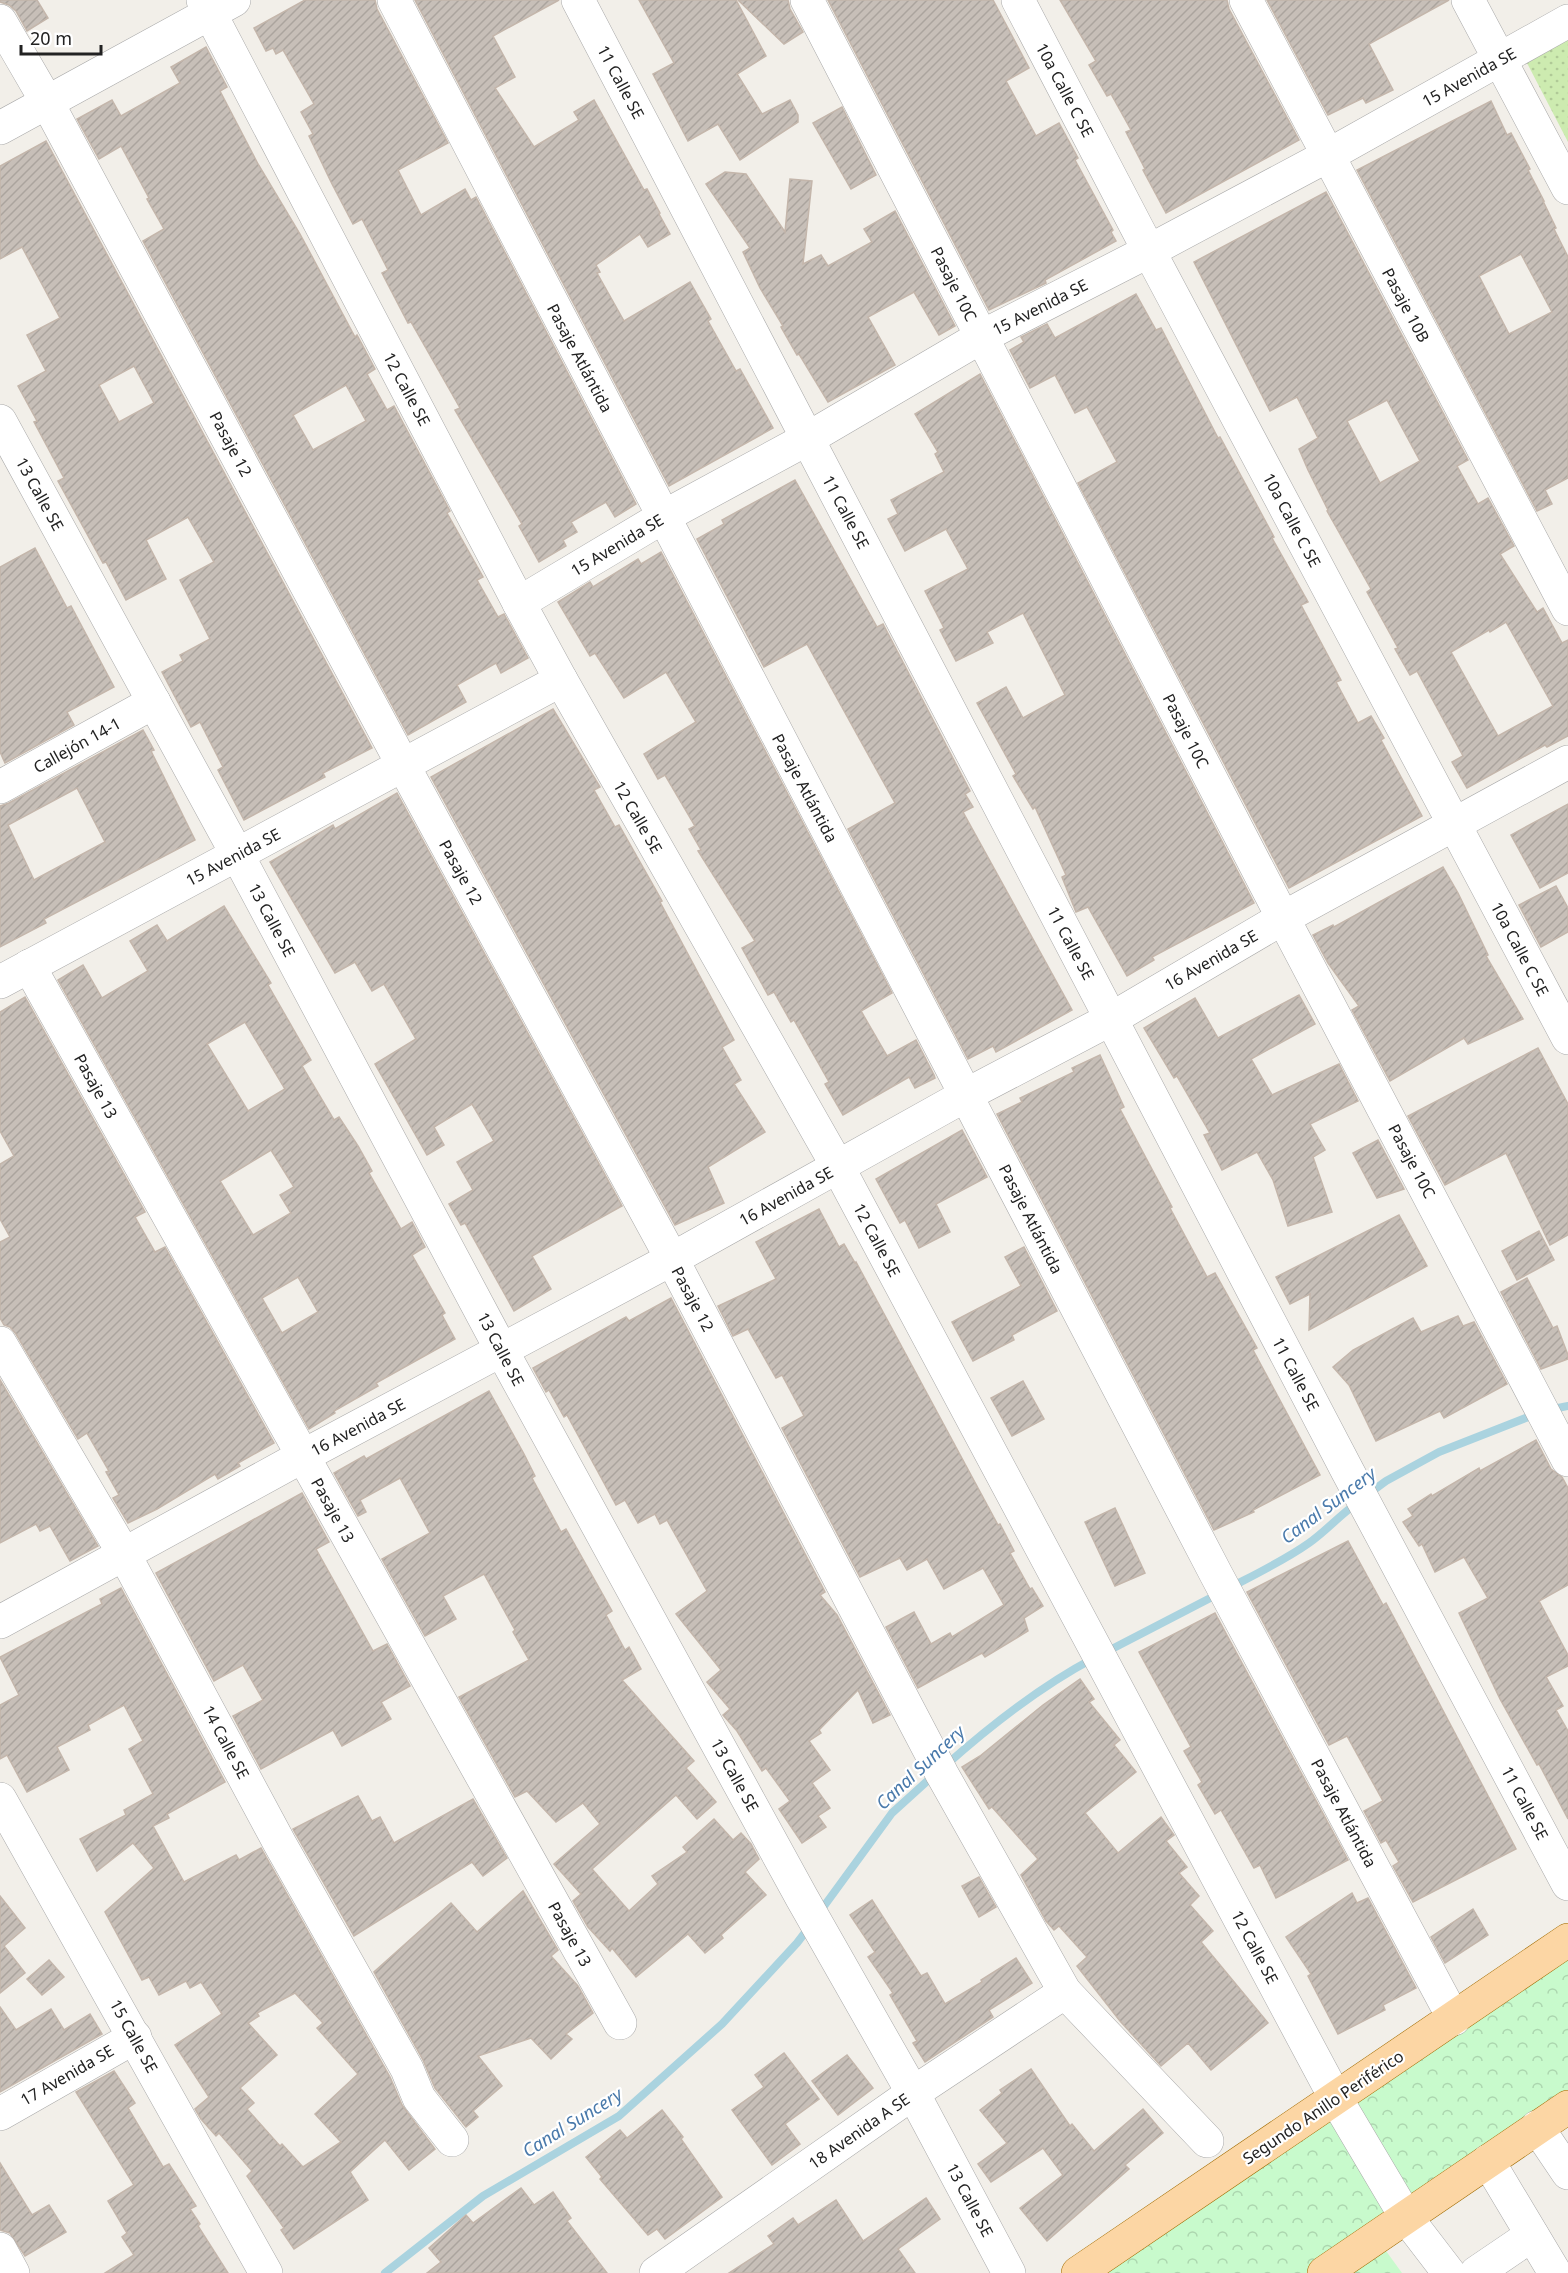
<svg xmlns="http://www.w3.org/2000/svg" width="1568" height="2273" font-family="'Noto Sans',sans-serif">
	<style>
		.park { fill: url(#park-crowns) }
		.garden { fill: url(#garden-dots) }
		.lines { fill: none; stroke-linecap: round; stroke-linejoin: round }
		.stream { stroke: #aad3df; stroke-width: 8 }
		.building { fill: url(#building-hatch); stroke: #c4b6ab; stroke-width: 1.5; fill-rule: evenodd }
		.minor-casing { stroke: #a9a9a9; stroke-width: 34 }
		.major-casing { stroke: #a06b00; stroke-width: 34 }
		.minor { stroke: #fff; stroke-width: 33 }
		.major { stroke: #fcd6a4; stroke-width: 33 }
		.labels { text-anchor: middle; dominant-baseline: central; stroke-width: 4.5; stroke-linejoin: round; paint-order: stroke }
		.street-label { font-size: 16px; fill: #222; stroke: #fff }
		.water-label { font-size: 18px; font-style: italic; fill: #4a7aab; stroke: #fff }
	</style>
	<defs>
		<pattern id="park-crowns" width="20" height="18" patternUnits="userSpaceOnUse" patternTransform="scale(1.5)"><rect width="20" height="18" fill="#c8facc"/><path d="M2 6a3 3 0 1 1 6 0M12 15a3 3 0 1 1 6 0" fill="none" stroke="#acd6af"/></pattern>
		<pattern id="garden-dots" width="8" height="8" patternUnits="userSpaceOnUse" patternTransform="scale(1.5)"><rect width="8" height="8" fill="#cdebb0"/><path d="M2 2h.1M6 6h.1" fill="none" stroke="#b0c997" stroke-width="1.8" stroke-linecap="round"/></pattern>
		<pattern id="building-hatch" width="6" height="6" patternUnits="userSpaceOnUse" patternTransform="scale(1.5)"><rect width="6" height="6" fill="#c7bfb8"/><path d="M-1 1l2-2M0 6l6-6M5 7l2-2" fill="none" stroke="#aba49e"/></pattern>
	</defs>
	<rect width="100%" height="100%" fill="#f2efe9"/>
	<g class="park">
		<polygon points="1568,1943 1568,2106 1407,2213 1340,2097"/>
		<polygon points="1333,2103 1404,2216 1321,2273 1084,2273"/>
		<polygon points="1381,2244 1402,2273 1339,2273"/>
	</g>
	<polygon class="garden" points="1568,40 1568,142 1527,63"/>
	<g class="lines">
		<g class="stream">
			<polyline points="1548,1410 1568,1406"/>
			<polyline points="1367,1495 1386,1481 1439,1452 1536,1414"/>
			<path d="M1231,1587C1258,1573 1285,1560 1309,1543C1326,1531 1340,1515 1357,1503"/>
			<polyline points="1106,1652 1220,1593"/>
			<path d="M945,1766C991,1725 1039,1687 1094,1658"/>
			<polyline points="819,1913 892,1813 935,1774"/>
			<polyline points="385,2273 483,2196 619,2116 722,2024 797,1943 810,1926"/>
		</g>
	</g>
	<g class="building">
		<polygon points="0,0 37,0 48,18 27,31 16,11 9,5 0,2"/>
		<polygon points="305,0 375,0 377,9 448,143 398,170 421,215 465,189 471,200 476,197 636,504 615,517 606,502 571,522 577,532 563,540 566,546 539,562 519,526 522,524 455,410 460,408 411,322 408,323 382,273 388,270 362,219 353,224 332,184 309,136 313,134 301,112 314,104 283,50 276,54 273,48 266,51 254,28"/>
		<polygon points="415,0 559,0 493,36 515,77 495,88 534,147 579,120 574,112 594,100 644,190 647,189 660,213 659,214 670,234 648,247 640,234 596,265 600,272 597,273 624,321 690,282 711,319 708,321 736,371 740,369 773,428 669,486"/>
		<polygon points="639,0 736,0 766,56 737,74 762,114 790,100 798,115 798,122 740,160 718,124 688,141 653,74 674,63"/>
		<polygon points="738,0 788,0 790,9 803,32 784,44"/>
		<polygon points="828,0 993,0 1029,68 1006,81 1036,136 1059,123 1078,158 1075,160 1113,230 1111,232 1116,241 1045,280 1046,283 989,310"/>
		<polygon points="1060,0 1227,0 1229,9 1299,140 1166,213 1143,170 1145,169 1126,132 1131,130 1111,94 1107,96 1089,65 1096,61"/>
		<polygon points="1267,0 1449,0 1369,44 1393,90 1366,103 1363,98 1328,115"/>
		<path d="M206,47L227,87L220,91L258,164L300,234L355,337L357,335L375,369L367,374L387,410L394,406L450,511L447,513L483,577L477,580L498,617L504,614L528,658L501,673L496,663L457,685L466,702L408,735L143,241L164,229L147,199L149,198L121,146L99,159L77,119L112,100L121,116L180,83L171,67ZM346,385L366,421L313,450L293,415Z"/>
		<path d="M1491,101L1507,135L1511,133L1530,169L1528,170L1544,201H1543L1556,228L1554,229L1568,257V478L1545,490L1552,504L1537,511L1357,170ZM1521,254L1552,312L1509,334L1479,276Z"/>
		<polygon points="842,107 876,175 851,189 813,123"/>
		<path d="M46,141L372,748L323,773L325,777L244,820L218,770L223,767L200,722L191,727L162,672L183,661L180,655L210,639L180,580L214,562L188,517L146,540L166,579L126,600L106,562L103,563L58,481L64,478L34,422L37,421L18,386L46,371L27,335L60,318L22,247L0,259V166ZM134,366L154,403L119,422L99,385Z"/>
		<polygon points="725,172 746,174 785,232 790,179 812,181 803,264 821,255 828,266 872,242 864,229 895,211 955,326 939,335 914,292 868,317 895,365 828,402 799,354 797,355 781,327 783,326 760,288 743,252 750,248 706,184"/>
		<path d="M1326,192L1468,460L1457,466L1478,504L1488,498L1514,546L1500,554L1537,612L1543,608L1562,643L1568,640V736L1547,747L1545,745L1467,788L1452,762L1463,756L1417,671L1410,675L1395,649L1398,648L1367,592L1371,589L1327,511L1328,510L1308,470L1299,449L1318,438L1297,397L1270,411L1194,262ZM1387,400L1420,461L1380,483L1347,421ZM1506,622L1553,706L1498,736L1451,652L1489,630L1490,632Z"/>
		<polygon points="1136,294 1156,330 1161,328 1218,438 1220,437 1274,537 1272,538 1308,602 1301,605 1341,680 1336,682 1358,723 1371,716 1384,738 1381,740 1422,816 1289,888 1078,483 1117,462 1087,407 1075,413 1055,375 1030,388 1010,350 1024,342 1021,337 1047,324 1055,338"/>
		<polygon points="980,374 1254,903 1152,957 1154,960 1127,976 1088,907 1076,912 1062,877 1066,875 1035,807 1033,809 1013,776 1016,774 977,703 1006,687 1023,718 1065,695 1023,613 987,632 993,643 956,661 940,630 944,628 925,591 968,569 946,529 905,551 888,519 898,514 891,500 944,472 935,454 938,452 915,414"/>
		<polygon points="795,480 877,627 883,624 970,791 965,794 973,807 963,812 1072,1010 996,1052 993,1046 968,1059 848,829 895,803 807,644 764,667 697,539 724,524 722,520"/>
		<polygon points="35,548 67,608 71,606 114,687 67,712 74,725 5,763 0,752 0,567"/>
		<polygon points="661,552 892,993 861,1011 887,1056 916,1040 934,1075 935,1078 915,1088 909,1077 843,1115 825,1084 829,1082 794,1020 791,1022 774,992 768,995 742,948 755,941 698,851 701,850 689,829 695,826 665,775 658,779 644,754 696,722 666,672 624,698 595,653 590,656 558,602 590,582 593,587 638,559 641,564"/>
		<polygon points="553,709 600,787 594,790 615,827 619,825 662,901 660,902 734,1040 722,1047 741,1080 734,1084 765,1132 708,1167 724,1203 675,1225 431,777"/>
		<path d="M143,730L154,750L151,751L195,840L44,919L46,923L0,947V806L9,803ZM77,788L105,842L34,880L8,825Z"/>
		<polygon points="397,793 622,1206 532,1256 551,1289 514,1311 465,1223 461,1225 449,1204 473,1190 457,1162 494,1141 472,1104 434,1127 444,1145 427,1155 375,1064 416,1039 384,984 372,991 355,962 335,973 270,862 333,825 335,829"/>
		<polygon points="1568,804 1568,873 1540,888 1511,835"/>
		<polygon points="1443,867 1458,893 1488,955 1486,956 1523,1019 1468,1044 1464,1038 1390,1081 1352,1010 1359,1006 1328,963 1313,935 1333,925 1334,927"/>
		<polygon points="1556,886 1568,908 1568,932 1541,947 1519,905"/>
		<path d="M224,906L271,983L268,985L311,1060L302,1066L334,1120L339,1117L358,1146L372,1171L369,1173L401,1229L412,1222L425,1247L412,1255L445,1313L442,1315L455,1339L376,1383L378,1386L334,1411L335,1413L309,1429L58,980L83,965L102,998L148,971L130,941L157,925L167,941ZM245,1022L285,1089L248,1111L207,1044ZM271,1150L294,1187L280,1195L291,1213L253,1235L220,1181ZM298,1277L318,1312L282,1333L262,1298Z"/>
		<polygon points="1299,995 1315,1024 1251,1059 1272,1095 1339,1064 1358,1101 1310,1124 1325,1150 1313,1157 1332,1212 1288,1226 1273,1180 1257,1152 1222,1170 1204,1135 1210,1133 1177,1076 1174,1078 1144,1028 1195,998 1218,1038"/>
		<polygon points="25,997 145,1212 135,1217 155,1252 165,1247 274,1443 238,1463 240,1466 218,1479 215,1474 157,1509 128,1523 113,1498 119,1495 106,1472 109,1471 87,1433 78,1439 16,1334 10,1327 4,1325 0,1318 0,1242 10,1237 0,1219 0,1164 14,1156 0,1131 0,1012"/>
		<polygon points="1538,1048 1568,1104 1568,1235 1550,1245 1506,1153 1445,1185 1408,1116"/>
		<polygon points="1100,1055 1124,1107 1120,1109 1172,1207 1170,1208 1207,1277 1215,1273 1257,1348 1253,1350 1320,1475 1253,1510 1254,1512 1214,1530 997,1114 1022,1102 1020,1098 1074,1072 1072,1068"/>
		<polygon points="962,1130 987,1177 936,1204 950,1232 919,1248 905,1220 900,1223 876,1179"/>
		<polygon points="1378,1140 1404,1189 1377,1198 1353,1153"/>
		<polygon points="819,1209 839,1247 844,1244 855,1263 856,1262 998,1525 1000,1524 1014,1551 1010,1553 1030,1589 1032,1588 1043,1606 1024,1618 1028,1631 985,1657 982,1653 918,1688 886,1627 914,1612 931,1644 950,1633 952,1637 1004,1605 983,1568 944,1589 927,1559 907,1570 900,1558 860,1577 782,1428 804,1416 782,1375 776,1378 748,1329 733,1336 718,1306 776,1279 756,1242"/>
		<polygon points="1399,1215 1427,1266 1309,1330 1310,1294 1290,1304 1276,1277"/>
		<polygon points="1539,1231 1554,1260 1517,1280 1502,1251"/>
		<polygon points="1024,1247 1057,1311 1012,1335 1014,1340 973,1361 952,1322 1021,1286 1005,1257"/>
		<polygon points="1527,1278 1553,1328 1557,1326 1568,1355 1568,1359 1541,1369 1501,1292"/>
		<polygon points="671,1298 825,1592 820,1595 837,1615 890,1715 873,1723 858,1690 819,1730 821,1733 809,1741 830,1770 812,1783 830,1808 818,1816 826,1827 802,1843 779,1809 790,1801 766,1768 762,1771 737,1731 723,1715 730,1709 707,1682 721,1670 676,1614 707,1591 667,1520 660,1524 655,1514 638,1523 625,1500 616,1505 567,1415 564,1417 549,1390 546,1392 533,1368 626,1317 629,1321"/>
		<polygon points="1458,1316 1463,1326 1474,1322 1507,1384 1444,1418 1440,1411 1376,1441 1349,1385 1333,1367 1353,1350 1413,1318 1421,1332"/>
		<polygon points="0,1380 98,1546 70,1561 50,1526 40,1531 36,1524 0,1543"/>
		<polygon points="1023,1381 1044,1419 1012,1436 991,1398"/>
		<polygon points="489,1391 524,1454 535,1476 532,1478 561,1532 566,1529 612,1611 606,1615 625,1650 629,1647 641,1669 622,1680 694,1761 686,1768 716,1802 697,1819 676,1795 592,1869 629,1911 658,1884 652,1876 687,1852 683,1847 714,1819 733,1840 741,1833 751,1844 759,1859 745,1872 766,1895 721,1935 723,1938 705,1953 688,1934 636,1977 612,1948 610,1951 588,1927 573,1901 581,1894 554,1864 600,1824 583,1803 556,1822 527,1791 515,1797 459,1697 529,1660 513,1632 515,1630 484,1574 443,1596 456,1619 425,1636 382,1559 430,1533 400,1478 360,1500 366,1512 358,1516 334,1473 364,1456 366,1459"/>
		<polygon points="1536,1440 1551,1469 1562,1477 1568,1488 1568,1585 1539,1601 1568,1655 1568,1666 1546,1677 1563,1706 1556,1710 1568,1731 1568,1819 1539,1764 1537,1765 1500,1699 1459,1613 1488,1598 1464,1557 1435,1572 1422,1544 1419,1546 1403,1522 1413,1516 1408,1509 1431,1494 1432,1496 1479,1468 1480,1471"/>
		<polygon points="302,1493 329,1542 316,1549 373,1651 387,1644 410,1686 381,1702 391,1719 342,1746 333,1730 261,1769 233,1716 263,1700 243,1665 214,1681 156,1573"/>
		<polygon points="1115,1508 1145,1573 1115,1586 1085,1522"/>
		<polygon points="1348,1541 1383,1605 1386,1603 1400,1629 1516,1849 1413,1902 1393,1866 1399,1862 1386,1840 1381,1843 1364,1811 1383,1801 1347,1736 1329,1745 1247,1592"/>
		<path d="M121,1588L225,1782L167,1814L169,1818L153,1826L184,1882L236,1855L239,1860L261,1848L390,2077L402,2105L435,2149L409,2170L385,2140L350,2172L368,2200L294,2249L281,2230L284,2228L247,2176L252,2171L219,2133L216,2136L201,2119L195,2109L209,2097L175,2045L222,2014L201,1982L190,1988L186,1981L159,1995L149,1977L142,1980L105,1912L154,1868L133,1843L97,1871L80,1839L126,1815L124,1810L153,1794L129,1749L143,1741L124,1705L88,1725L90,1730L57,1747L69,1770L27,1792L7,1755L0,1759V1705L19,1695L0,1657L102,1604L100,1599ZM295,1993L323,2023L317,2028L358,2074L315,2114L341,2142L303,2167L282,2144L280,2146L247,2109L254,2103L240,2088L277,2055L248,2023L259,2016L257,2013Z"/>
		<polygon points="1215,1613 1348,1860 1276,1898 1260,1865 1254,1868 1221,1810 1215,1814 1198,1785 1202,1782 1184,1751 1191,1747 1139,1652"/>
		<polygon points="1080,1679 1094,1699 1089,1702 1120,1740 1114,1745 1136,1772 1085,1813 1118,1853 1161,1817 1174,1835 1166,1841 1187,1867 1179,1873 1199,1896 1190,1905 1213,1931 1201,1942 1268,2023 1211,2070 1188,2043 1161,2066 1120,2021 1077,1966 1087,1957 1059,1926 1054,1930 1046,1921 1021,1875 1038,1859 992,1807 989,1809 962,1767 980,1756 1043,1705"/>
		<polygon points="358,1796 372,1821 380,1817 394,1843 473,1799 507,1858 483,1876 472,1862 354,1936 293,1829"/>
		<polygon points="979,1877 996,1907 979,1917 962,1886"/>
		<polygon points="523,1891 558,1950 551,1956 578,1986 593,2013 566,2034 572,2039 551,2059 531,2038 478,2056 502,2086 473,2111 478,2117 466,2127 435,2088 423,2060 374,1972 451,1903 477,1932"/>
		<polygon points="1352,1893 1357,1903 1368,1898 1416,1988 1383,2005 1385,2010 1338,2034 1308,1976 1311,1974 1286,1937"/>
		<polygon points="0,1896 25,1928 4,1946 25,1973 0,1993"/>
		<polygon points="872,1900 921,1976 927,1973 945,2004 982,1982 981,1980 1016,1958 1032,1983 989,2010 993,2017 925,2062 913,2043 917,2041 890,1995 893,1993 868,1957 875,1952 850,1915"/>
		<polygon points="1473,1909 1488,1935 1445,1963 1431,1937"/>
		<polygon points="49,1960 64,1977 42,1995 27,1979"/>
		<polygon points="0,2007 16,2030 51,2009 64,2030 90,2014 102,2034 0,2092"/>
		<polygon points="784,2053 819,2099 785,2124 800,2144 772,2165 732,2110 764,2087 755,2075"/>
		<polygon points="847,2055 873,2088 838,2115 812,2081"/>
		<polygon points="1031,2069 1070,2126 1072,2124 1094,2151 1143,2109 1163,2133 1125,2165 1129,2169 1047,2241 1020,2208 1063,2175 1043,2148 991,2182 978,2164 1007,2143 980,2110 1002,2093 1000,2090"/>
		<polygon points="114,2071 135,2103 128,2108 163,2167 169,2164 196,2206 190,2209 200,2224 198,2226 228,2273 105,2273 134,2255 122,2237 127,2233 108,2201 134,2185 76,2092"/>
		<polygon points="662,2110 683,2137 681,2139 722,2197 665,2239 657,2229 648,2235 600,2179 602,2177 586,2157 620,2130 627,2138"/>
		<polygon points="0,2163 32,2215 49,2205 66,2232 25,2256 10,2233 0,2230"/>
		<polygon points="521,2188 534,2205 553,2192 571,2218 567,2221 607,2273 427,2273 441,2262 429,2248 466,2215 473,2223"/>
		<polygon points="926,2198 940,2219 898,2249 915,2273 729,2273 774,2244 768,2236 793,2218 798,2225 836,2200 863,2241"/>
	</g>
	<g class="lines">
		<g class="minor-casing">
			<g id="minor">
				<polyline points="203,0 519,603 561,680 838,1167 1336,2099 1406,2217 1449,2273"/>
				<polyline points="394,0 1217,1576 1454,2019"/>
				<polyline points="578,0 1348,1472 1568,1884"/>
				<polyline points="807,0 1283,918 1568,1460"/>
				<polyline points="1018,0 1149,251 1568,1038"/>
				<polyline points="1246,0 1568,609"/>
				<polyline points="1468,0 1568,188"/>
				<polyline points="0,21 47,102 403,765 672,1259 942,1774 1065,1992 1207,2141"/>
				<polyline points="0,128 234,0"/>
				<polyline points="0,421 237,854 502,1351 802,1898 913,2093 1009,2273"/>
				<polyline points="519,603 663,517 807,439 981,337 1149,251 1327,156 1568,21"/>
				<polyline points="0,787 154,702"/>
				<polyline points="29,966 620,2023"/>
				<polyline points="0,982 561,680"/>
				<polyline points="0,1343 124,1554 280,1844 407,2069 419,2098 452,2140"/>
				<polyline points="0,1622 303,1456 672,1259 966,1095 1111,1019 1283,918 1568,762"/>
				<polyline points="0,1799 266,2273"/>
				<polyline points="0,2114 135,2037"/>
				<polyline points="1537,2127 1568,2173"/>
				<polyline points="1488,2161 1555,2273"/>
				<polyline points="0,2249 13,2273"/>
				<polyline points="656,2273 913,2093 1065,1992"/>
				<polyline points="1476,2273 1532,2235"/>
			</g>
		</g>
		<g class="major-casing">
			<g id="major">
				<polyline points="1078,2273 1568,1940"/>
				<polyline points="1324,2273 1568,2107"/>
			</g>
		</g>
		<use href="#minor" class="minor"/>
		<use href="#major" class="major"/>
	</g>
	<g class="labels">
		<g class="street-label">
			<text transform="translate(1469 77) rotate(-29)">15 Avenida SE</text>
			<text transform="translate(621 82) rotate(62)">11 Calle SE</text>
			<text transform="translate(1065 90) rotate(62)">10a Calle C SE</text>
			<text transform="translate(954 284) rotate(63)">Pasaje 10C</text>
			<text transform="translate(1406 305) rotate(62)">Pasaje 10B</text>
			<text transform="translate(1040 307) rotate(-27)">15 Avenida SE</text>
			<text transform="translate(580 358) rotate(62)">Pasaje Atlántida</text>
			<text transform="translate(407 389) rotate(62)">12 Calle SE</text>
			<text transform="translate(231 444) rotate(62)">Pasaje 12</text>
			<text transform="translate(40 494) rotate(61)">13 Calle SE</text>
			<text transform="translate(846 512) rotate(62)">11 Calle SE</text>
			<text transform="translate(1292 520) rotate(62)">10a Calle C SE</text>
			<text transform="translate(617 545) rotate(-31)">15 Avenida SE</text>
			<text transform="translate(1186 731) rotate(63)">Pasaje 10C</text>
			<text transform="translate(77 745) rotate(-29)">Callejón 14-1</text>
			<text transform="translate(805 788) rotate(62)">Pasaje Atlántida</text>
			<text transform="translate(638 817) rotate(60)">12 Calle SE</text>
			<text transform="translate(233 857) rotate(-28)">15 Avenida SE</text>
			<text transform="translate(461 872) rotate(61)">Pasaje 12</text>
			<text transform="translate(272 920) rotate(62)">13 Calle SE</text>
			<text transform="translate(1071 943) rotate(62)">11 Calle SE</text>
			<text transform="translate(1520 949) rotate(62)">10a Calle C SE</text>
			<text transform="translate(1211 960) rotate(-30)">16 Avenida SE</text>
			<text transform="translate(96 1086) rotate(61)">Pasaje 13</text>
			<text transform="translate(1412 1161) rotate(62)">Pasaje 10C</text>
			<text transform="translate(786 1196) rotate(-29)">16 Avenida SE</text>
			<text transform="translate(1031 1219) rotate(63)">Pasaje Atlántida</text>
			<text transform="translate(877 1240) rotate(62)">12 Calle SE</text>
			<text transform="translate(693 1299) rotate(62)">Pasaje 12</text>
			<text transform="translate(501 1349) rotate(62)">13 Calle SE</text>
			<text transform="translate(1296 1374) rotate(62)">11 Calle SE</text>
			<text transform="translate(358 1427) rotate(-28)">16 Avenida SE</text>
			<text transform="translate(333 1510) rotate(61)">Pasaje 13</text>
			<text transform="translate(226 1742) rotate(62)">14 Calle SE</text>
			<text transform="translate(735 1775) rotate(61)">13 Calle SE</text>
			<text transform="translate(1525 1803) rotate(62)">11 Calle SE</text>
			<text transform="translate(1344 1813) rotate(62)">Pasaje Atlántida</text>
			<text transform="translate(570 1934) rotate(61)">Pasaje 13</text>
			<text transform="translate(1255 1947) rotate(62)">12 Calle SE</text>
			<text transform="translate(134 2036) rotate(61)">15 Calle SE</text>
			<text transform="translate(67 2075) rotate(-30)">17 Avenida SE</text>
			<text transform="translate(1323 2107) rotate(-34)">Segundo Anillo Periférico</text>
			<text transform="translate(859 2131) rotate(-35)">18 Avenida A SE</text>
			<text transform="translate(970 2200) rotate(62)">13 Calle SE</text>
		</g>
		<g class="water-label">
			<text transform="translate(1328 1505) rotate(-37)">Canal Suncery</text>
			<text transform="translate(920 1767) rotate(-43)">Canal Suncery</text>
			<text transform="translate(572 2122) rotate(-32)">Canal Suncery</text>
		</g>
	</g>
	<path d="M21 45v9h80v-9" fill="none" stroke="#222222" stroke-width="3"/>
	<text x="30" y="45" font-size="18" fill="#222222" stroke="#ffffff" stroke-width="4.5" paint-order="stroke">20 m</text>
</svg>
